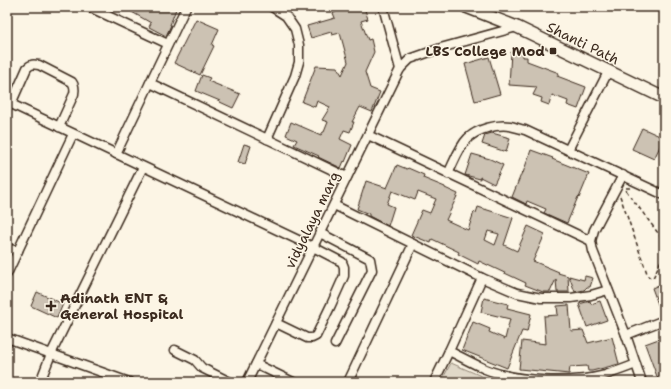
<svg xmlns="http://www.w3.org/2000/svg" width="671" height="389" font-family="'Shantell Sans',sans-serif">
	<style>
		.green { fill: #e0d8c8; stroke: #8e8173 }
		.building { fill: #ccc2b3; stroke: #3b2a1e; fill-rule: evenodd }
		.lines { fill: none; stroke-linecap: round; stroke-linejoin: round }
		.minor-casing { stroke: #3b2a1e; stroke-width: 11 }
		.major-casing { stroke: #3b2a1e; stroke-width: 14 }
		.path { stroke: #3b2a1e; stroke-width: 1.5; stroke-dasharray: 4 3; stroke-linecap: butt }
		.minor { stroke: #fcf5e5; stroke-width: 8 }
		.major { stroke: #fcf5e5; stroke-width: 11 }
		.poi-dot { fill: #3b2a1e; stroke: #fcf5e5; stroke-width: 1.5 }
		.labels { text-anchor: middle; dominant-baseline: central; stroke-width: 3; stroke-linejoin: round; paint-order: stroke }
		.street-label { font-size: 14px; fill: #3b2a1e; stroke: #fcf5e5 }
		.poi-label { font-size: 14px; font-weight: bold; fill: #3b2a1e; stroke: #fcf5e5; text-anchor: end }
	</style>
	<rect width="100%" height="100%" fill="#fcf5e5"/>
	<filter id="ink" filterUnits="userSpaceOnUse"><feTurbulence type="fractalNoise" baseFrequency=".025" numOctaves="2"/><feDisplacementMap in="SourceGraphic" scale="8" xChannelSelector="R" yChannelSelector="G"/><feConvolveMatrix kernelMatrix="1 2 1 2 8 2 1 2 1" color-interpolation-filters="sRGB"/></filter>
	<g filter="url(#ink)">
		<polygon class="green" points="451,363 486,378 502,382 441,382"/>
		<g class="building">
			<polygon points="123,7 172,7 176,9 170,25 171,25 166,36 149,27 151,23"/>
			<polygon points="334,7 364,7 368,19 361,21 368,40 371,39 374,52 365,72 370,88 380,92 372,112 360,107 352,122 354,122 350,132 344,130 340,139 352,145 345,162 344,161 341,168 318,157 319,156 294,145 297,140 286,135 291,122 321,135 323,132 324,132 328,122 322,120 330,107 317,101 315,107 302,102 316,66 337,67 342,75 348,62 340,33 332,35 331,32 311,38 307,26 335,18 333,13 336,12"/>
			<polygon points="196,19 219,29 212,45 214,46 200,75 174,63"/>
			<polygon points="511,52 523,53 523,57 527,57 527,61 559,73 557,76 586,87 578,109 567,105 568,101 552,95 549,105 541,102 542,98 533,95 537,87 509,85"/>
			<polygon points="489,57 500,94 475,101 465,64"/>
			<polygon points="202,75 210,78 208,81 240,94 233,108 220,102 220,101 196,91"/>
			<polygon points="642,128 664,138 654,159 632,149"/>
			<polygon points="492,133 510,138 506,152 482,144 485,135"/>
			<polygon points="244,144 251,146 245,164 238,162"/>
			<polygon points="531,150 553,158 552,159 589,174 579,198 578,197 567,223 544,213 546,209 527,201 526,204 512,197 522,172 523,173"/>
			<polygon points="472,154 490,159 503,165 494,184 480,177 480,179 465,175"/>
			<path d="M397,165L407,169L408,168L424,175L423,178L445,187V188L458,194L446,220L468,230L474,212L476,213L478,207L513,218L504,245L517,251L528,226L545,234L533,261L559,272L558,273L568,276L569,292H557L556,279L550,292H543L525,285L526,283L479,261L478,264L458,254L459,252L432,239L431,243L411,235L422,210L430,213L436,199L418,192L415,200L392,191L387,204L394,207L388,226L369,216V214L357,209L366,181L387,188ZM488,231L499,234L495,245L485,240Z"/>
			<polygon points="569,276 584,280 585,276 593,278 590,287 587,287 584,290 575,292"/>
			<polygon points="661,284 662,286 664,285 664,315 662,315 652,288"/>
			<polygon points="37,292 63,304 57,318 31,306"/>
			<polygon points="484,298 508,304 507,308 531,314 527,332 522,331 507,368 462,350 473,322 490,329 489,332 505,339 510,319 481,312"/>
			<polygon points="590,301 591,304 600,301 607,320 587,327 579,304"/>
			<polygon points="569,305 571,331 583,330 588,343 612,337 619,364 592,371 588,371 587,366 570,367 569,374 519,369 522,341 546,344 544,316 558,315 557,306"/>
			<polygon points="664,337 664,382 659,382 645,344"/>
		</g>
		<g class="lines">
			<g class="minor-casing">
				<g id="minor">
					<polyline points="89,7 168,44"/>
					<polyline points="383,7 400,69"/>
					<polyline points="150,83 347,177"/>
					<polyline points="7,102 313,247 342,262 344,267 344,276 331,305 316,336 312,338 307,338 276,323"/>
					<path d="M11,104L27,68C31,64 33,64 39,65L72,82C75,86 75,89 74,94L59,127"/>
					<polyline points="368,135 591,241"/>
					<polyline points="267,139 295,76 299,62 299,45 295,29 286,16 272,7"/>
					<polyline points="568,150 608,72"/>
					<polyline points="116,154 186,7"/>
					<path d="M448,174C454,162 459,147 468,138C478,129 496,124 510,126C515,127 520,129 525,130L664,195"/>
					<polyline points="623,175 594,230 591,241 593,251 626,335 642,382"/>
					<polyline points="334,205 482,278 517,293 541,298 571,298 591,295 608,290"/>
					<polyline points="320,233 370,259 372,270 335,344"/>
					<polyline points="7,248 18,251"/>
					<polyline points="7,274 73,134"/>
					<polyline points="626,335 664,320"/>
					<polyline points="7,338 129,382"/>
					<polyline points="175,350 195,360 202,368 230,382"/>
					<path d="M449,351C461,357 472,363 485,369C517,382 571,384 605,375C615,372 626,368 636,364"/>
					<polyline points="256,364 293,382"/>
					<polyline points="40,382 51,354 143,167"/>
					<polyline points="247,382 400,69 410,59 444,47 517,27"/>
					<polyline points="348,382 413,244"/>
					<polyline points="434,382 449,351 482,278"/>
				</g>
			</g>
			<g class="major-casing">
				<polyline id="major" points="466,7 517,27 664,98"/>
			</g>
			<g class="path">
				<polyline points="630,188 626,188 625,189 664,241"/>
				<polyline points="620,196 648,276 651,278 653,278 664,254"/>
				<polyline points="664,241 662,246 664,250"/>
				<polyline points="661,281 664,280"/>
			</g>
			<use href="#minor" class="minor"/>
			<use href="#major" class="major"/>
		</g>
	</g>
	<g class="poi-dot">
		<rect x="549" y="47" width="8" height="8" rx="2"/>
		<path d="M49 300h4v4h4v4h-4v4h-4v-4h-4v-4h4z"/>
	</g>
	<g class="labels">
		<g class="street-label">
			<text transform="translate(583 43) rotate(26)">Shanti Path</text>
			<text transform="translate(312 220) rotate(-64)">vidyalaya marg</text>
		</g>
		<g class="poi-label">
			<text x="545" y="51">LBS College Mod</text>
			<text x="60" y="298" text-anchor="start">Adinath ENT &amp;<tspan x="60" dy="16">General Hospital</tspan></text>
		</g>
	</g>
	<rect width="671" height="389" fill="none" stroke="#fcf5e5" stroke-width="24"/>
	<rect x="12" y="12" width="647" height="365" fill="none" stroke="#3b2a1e" stroke-width="1.5" filter="url(#ink)"/>
</svg>
